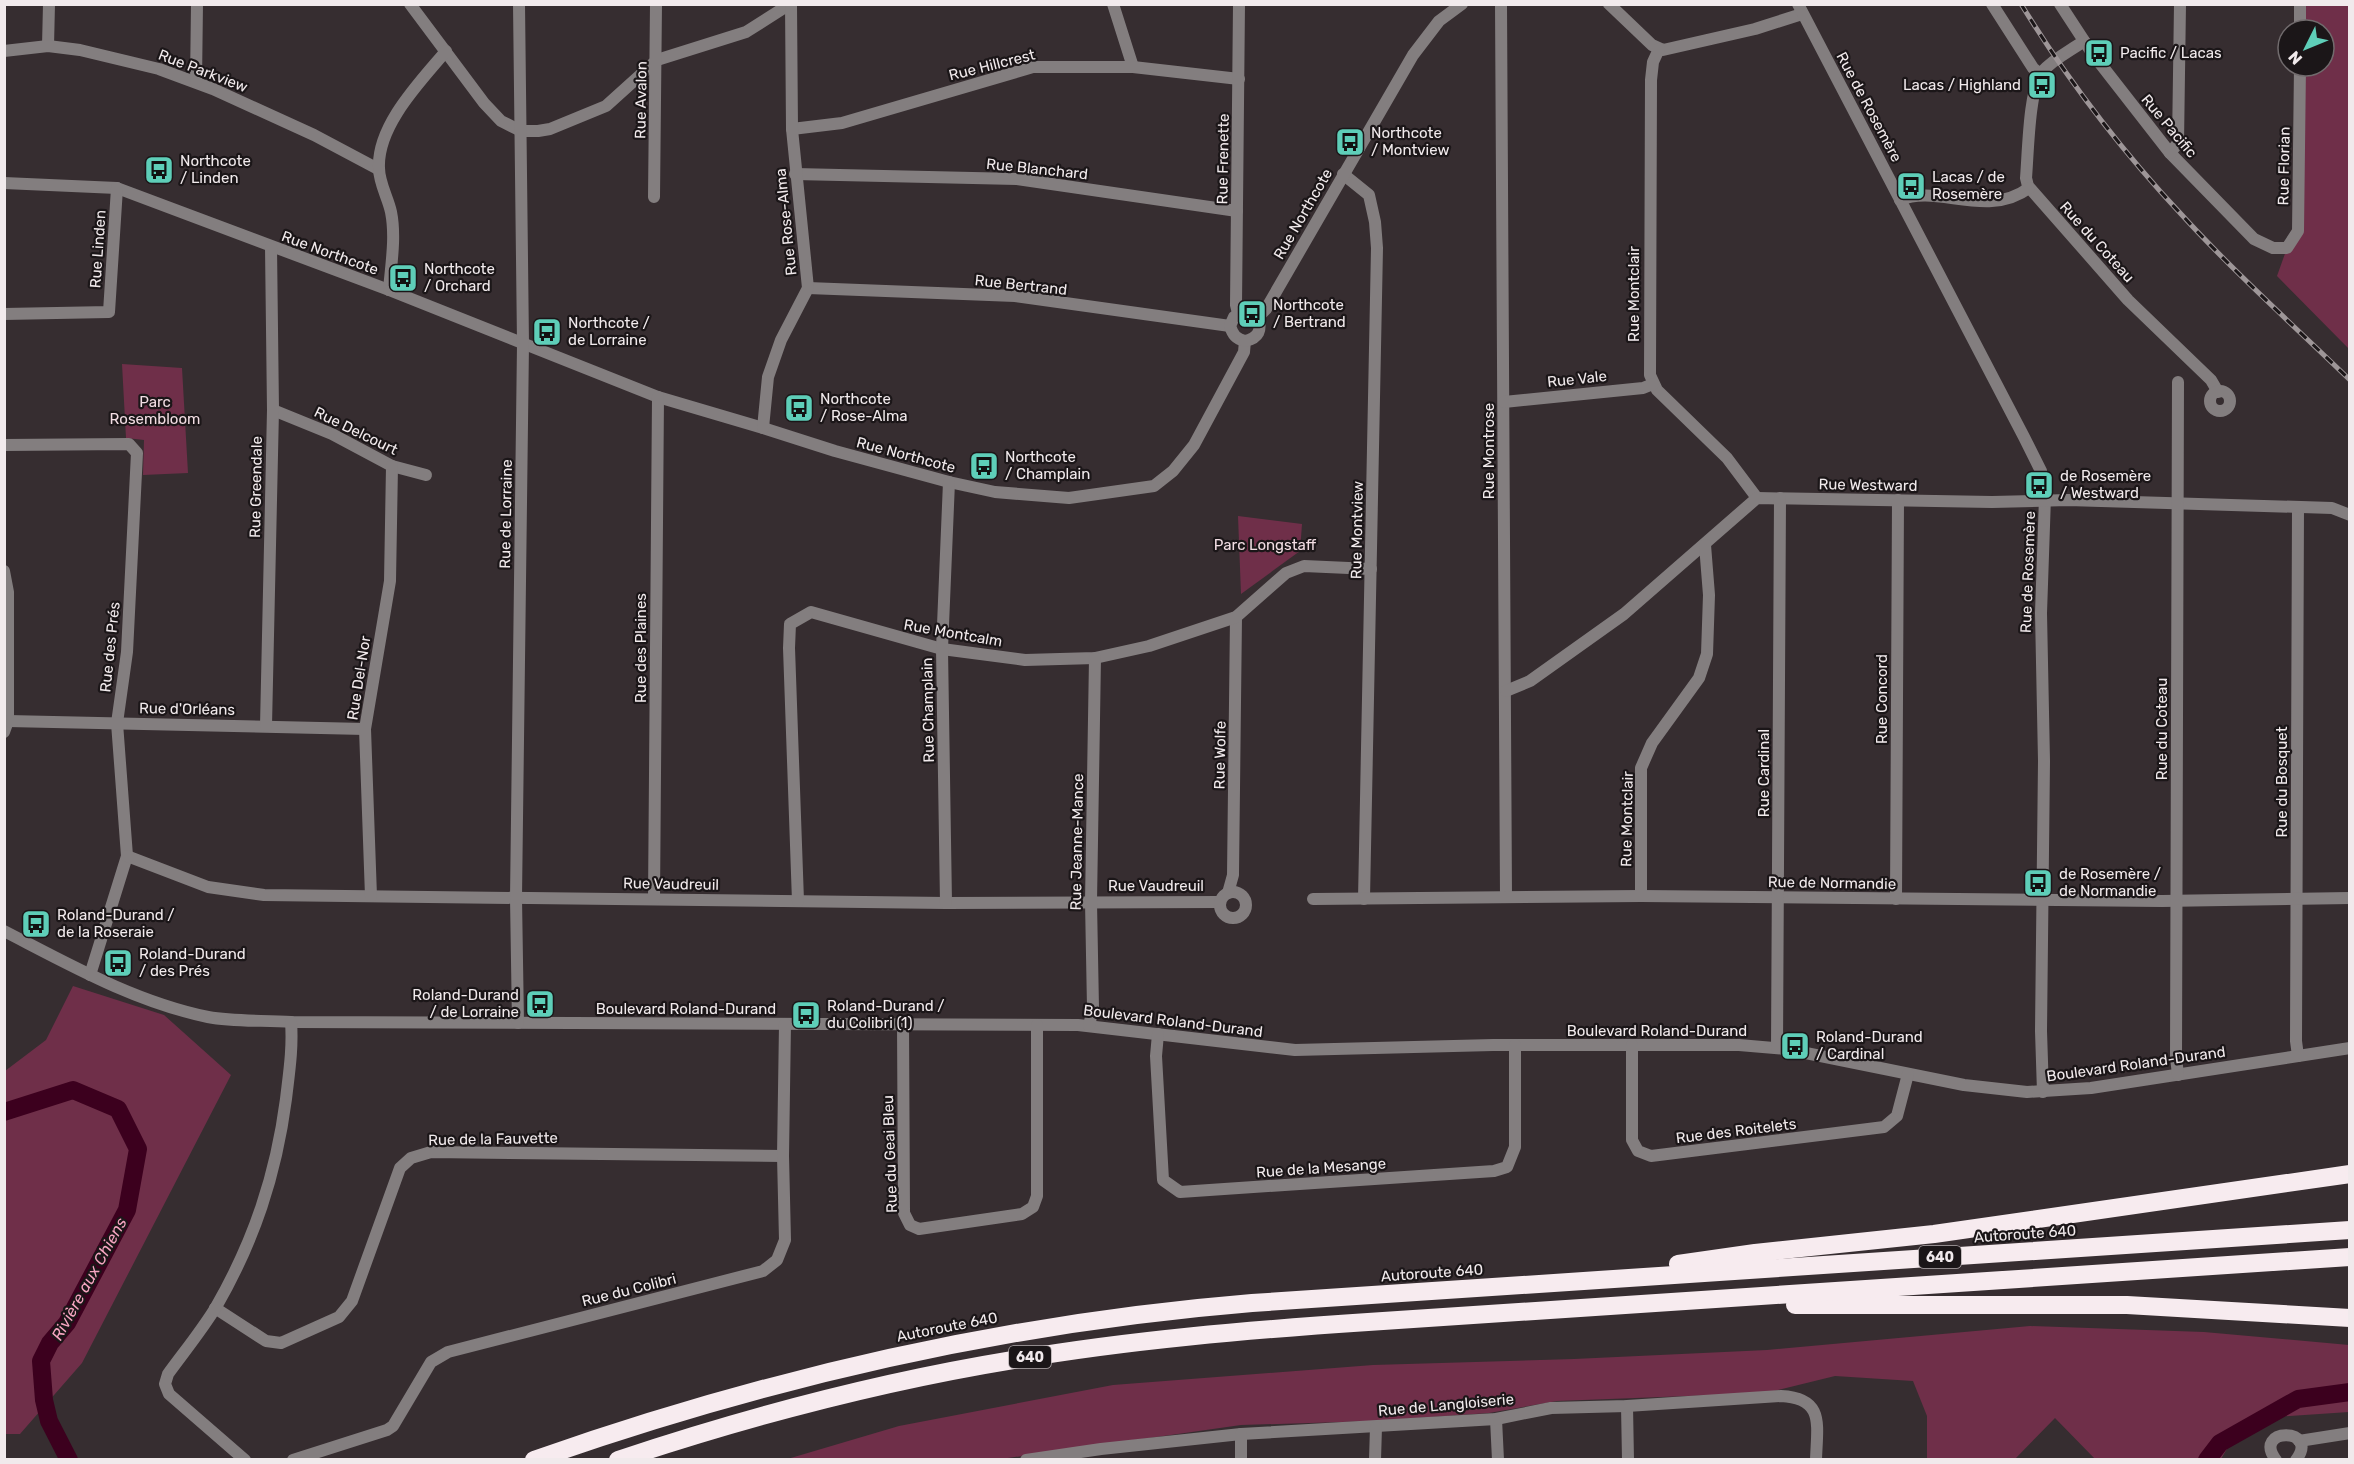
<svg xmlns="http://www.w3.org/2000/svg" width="2354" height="1464" font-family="Rubik,sans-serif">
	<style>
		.green { fill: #6f2f49 }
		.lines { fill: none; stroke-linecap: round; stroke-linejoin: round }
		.river { stroke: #3c001e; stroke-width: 18 }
		.minor { stroke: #837e7f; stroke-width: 12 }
		.highway { stroke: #f7ebef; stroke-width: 18 }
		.rail-casing { stroke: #9e9698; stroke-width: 5 }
		.rail { stroke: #1b1618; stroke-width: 3; stroke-dasharray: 9; stroke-linecap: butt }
		.labels { text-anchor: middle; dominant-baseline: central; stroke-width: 4.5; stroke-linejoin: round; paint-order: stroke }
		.shield { fill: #1b1618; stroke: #b1aaac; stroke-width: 1.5 }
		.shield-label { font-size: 14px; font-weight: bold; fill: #f1eaec }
		.poi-label { font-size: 15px; fill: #f1eaec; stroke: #1b1618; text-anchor: start }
		.street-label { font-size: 15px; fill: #f1eaec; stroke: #1b1618 }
		.park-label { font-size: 15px; fill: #f2dde3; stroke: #1b1618 }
		.water-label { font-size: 16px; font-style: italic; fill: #f6a5c1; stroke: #1b1618 }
	</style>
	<rect width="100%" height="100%" fill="#362d30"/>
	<g class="green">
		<polygon points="2300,5 2349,5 2349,349 2277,276 2287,248 2298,231 2300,66 2324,66 2324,30 2300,30"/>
		<polygon points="122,364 182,368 188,473 143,475 144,440 126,438"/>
		<polygon points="1238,516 1302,524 1300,551 1241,594"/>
		<polygon points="73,986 164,1015 231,1075 82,1363 20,1434 5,1434 5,1071 46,1040"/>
		<polygon points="2030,1326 2204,1332 2349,1345 2349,1412 2260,1418 2228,1447 2221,1459 2095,1459 2055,1418 2015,1459 1927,1459 1927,1416 1913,1381 1835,1376 1766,1393 1557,1401 1489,1413 1374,1421 1241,1425 1001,1459 784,1460 899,1426 1113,1385 1373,1365 1574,1359 1767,1350"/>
	</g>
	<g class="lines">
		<g class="river">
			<polyline points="4,1112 73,1090 118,1109 138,1149 127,1210 67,1323 50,1343 41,1361 44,1400 49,1421 69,1460"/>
			<polyline points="2207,1460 2220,1443 2298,1399 2350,1392"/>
		</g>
		<g class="minor">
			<polyline points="410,4 484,103 501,121 521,131 538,131 550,129 606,106 657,60 746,32 790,4"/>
			<polyline points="1113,4 1133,67"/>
			<polyline points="1501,4 1506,897"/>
			<polyline points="1609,4 1652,45 1663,50 1755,29 1802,14"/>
			<polyline points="1798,4 2024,437 2041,471 2045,497 2041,613 2044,761 2041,1031 2043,1092"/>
			<polyline points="1992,4 2033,68 2040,74"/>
			<polyline points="2060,4 2092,53 2170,153 2254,239 2273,248 2287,248 2298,231 2300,66"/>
			<polyline points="2300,30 2300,4"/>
			<path d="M2084,41C2070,51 2053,59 2042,72C2029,88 2028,155 2026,178L2028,186L2128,300L2211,380L2218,392"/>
			<polyline points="48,46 49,4"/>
			<polyline points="1659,49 1653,62 1651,80 1650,375 1657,390 1727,458 1757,498"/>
			<polyline points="4,51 48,46 80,50 159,69 213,89 314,135 378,169"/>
			<polyline points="196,82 197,4"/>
			<polyline points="792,129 842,123 1033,67 1133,67 1239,79"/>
			<polyline points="2170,153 2178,143 2180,4"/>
			<polyline points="795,174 1017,179 1237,211"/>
			<polyline points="1343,174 1369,195 1375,222 1377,248 1364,899"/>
			<polyline points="4,183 117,188 389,290 658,397 763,428 835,451 949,482 995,492 1069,498 1154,486 1173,471 1194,445 1244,352 1245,341"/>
			<polyline points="654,197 656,4"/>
			<path d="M1900,200C1937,184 1987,219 2029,188"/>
			<polyline points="808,288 1015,296 1230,326"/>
			<path d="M389,290C391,265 396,237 391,212C388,198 379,183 379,168C377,125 421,81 446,51"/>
			<polyline points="1238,313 1236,305 1239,4"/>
			<polyline points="4,314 109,312 117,188"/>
			<polyline points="1258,317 1266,309 1413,55 1439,21 1462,4"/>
			<path d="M1245,341C1236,339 1233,335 1230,326L1234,317L1243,311L1258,317"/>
			<path d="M1245,341C1259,338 1262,330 1258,317"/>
			<circle cx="2220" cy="401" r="10"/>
			<polyline points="1504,402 1643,388 1653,384"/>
			<polyline points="273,410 332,434 392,466 426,475"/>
			<polyline points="763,428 768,377 781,340 808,288 792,129 791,4"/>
			<polyline points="4,445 129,444 137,453 127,652 117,723 127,856 90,975"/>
			<polyline points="2298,507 2296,1041 2298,1056"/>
			<polyline points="4,571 8,592 8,721 4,732"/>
			<polyline points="1506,691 1530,681 1624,614 1757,498 1992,502 2068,500 2332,508 2350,515"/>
			<polyline points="8,721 365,729"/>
			<polyline points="266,726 273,410 271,247"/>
			<polyline points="127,856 208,887 264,895 946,903 1220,902"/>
			<circle cx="1233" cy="905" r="13"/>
			<polyline points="1228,893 1233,875 1236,617"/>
			<polyline points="371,896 365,729 390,581 392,466"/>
			<polyline points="1641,896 1641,768 1652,743 1699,678 1707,654 1709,595 1705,545"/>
			<polyline points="654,899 658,397"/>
			<polyline points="1313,899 1641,896 2162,901 2350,898"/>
			<polyline points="1896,899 1898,500"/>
			<polyline points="798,901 789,648 790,624 811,612 942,649 1025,660 1095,658 1149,646 1236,617 1286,573 1304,566 1371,569"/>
			<polyline points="946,903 942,649 949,482"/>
			<path d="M4,931C70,965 135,1002 208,1017C235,1022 264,1020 291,1022L1078,1025L1295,1050L1493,1045H1739L1786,1049L1964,1085L2027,1092L2091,1088L2350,1048"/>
			<polyline points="518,1023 516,898 523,344 519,4"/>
			<polyline points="903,1024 904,1213 910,1225 919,1229 1022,1214 1033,1207 1037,1196 1037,1025"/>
			<polyline points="1089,1026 1093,1008 1091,902 1095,658"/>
			<polyline points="1158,1034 1156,1056 1163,1180 1180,1192 1494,1171 1507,1167 1515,1147 1515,1045"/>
			<polyline points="1632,1045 1632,1140 1638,1151 1651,1156 1884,1127 1897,1116 1908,1074"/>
			<polyline points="1777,1048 1780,498"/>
			<polyline points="2178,1075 2176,1057 2178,382"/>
			<polyline points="215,1308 266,1341 281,1343 339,1317 352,1301 400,1168 411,1158 431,1152 783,1156"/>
			<polyline points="1627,1406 1628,1460"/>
			<polyline points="1496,1419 1498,1460"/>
			<polyline points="2299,1441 2350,1433"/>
			<path d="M245,1460L169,1394L165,1384L168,1374C184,1352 202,1330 216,1307C254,1241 276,1175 286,1099C289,1073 293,1048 291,1022"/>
			<polyline points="293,1460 387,1430 393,1426 431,1362 448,1352 763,1271 777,1260 785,1240 783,1156 785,1024"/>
			<path d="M1026,1460L1101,1449L1241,1434L1496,1419L1551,1408L1627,1406L1781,1396C1825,1398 1817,1425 1816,1460"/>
			<polyline points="1241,1460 1241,1434"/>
			<polyline points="1375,1460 1376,1427"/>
			<path d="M2276,1460C2251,1427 2321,1427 2296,1460"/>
		</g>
		<g class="highway">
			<polyline points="1678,1264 1755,1253 1934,1234 2350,1174"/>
			<polyline points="1795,1305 2127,1305 2350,1318"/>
			<path d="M534,1460C767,1378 1006,1323 1252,1303L2350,1230"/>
			<path d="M618,1460C747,1417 879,1382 1013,1360C1130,1340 1249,1330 1368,1322L2350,1257"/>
		</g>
		<g class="rail-casing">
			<path id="rail" d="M2021,4C2067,79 2121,150 2181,214C2234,272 2293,325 2350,380"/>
		</g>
		<use href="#rail" class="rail"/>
	</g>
	<defs>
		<g id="bus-square" transform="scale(1.5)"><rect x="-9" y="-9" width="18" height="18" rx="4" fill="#5eceb8" stroke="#1b1618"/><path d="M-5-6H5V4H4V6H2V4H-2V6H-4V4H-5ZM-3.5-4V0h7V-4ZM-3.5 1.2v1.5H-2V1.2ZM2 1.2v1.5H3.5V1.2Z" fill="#111"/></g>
	</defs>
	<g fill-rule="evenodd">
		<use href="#bus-square" x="2099" y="53"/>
		<use href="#bus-square" x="2042" y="85"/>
		<use href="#bus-square" x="1350" y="142"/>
		<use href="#bus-square" x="159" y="170"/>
		<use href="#bus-square" x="1911" y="186"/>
		<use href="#bus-square" x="403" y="278"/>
		<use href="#bus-square" x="1252" y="314"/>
		<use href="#bus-square" x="547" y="332"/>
		<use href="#bus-square" x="799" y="408"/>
		<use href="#bus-square" x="984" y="466"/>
		<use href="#bus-square" x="2039" y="485"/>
		<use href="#bus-square" x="2038" y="883"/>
		<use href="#bus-square" x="36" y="924"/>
		<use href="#bus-square" x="118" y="963"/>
		<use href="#bus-square" x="540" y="1004"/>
		<use href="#bus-square" x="806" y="1015"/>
		<use href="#bus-square" x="1795" y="1046"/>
	</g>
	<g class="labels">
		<g class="shield">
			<rect x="1919" y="1246" width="42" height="22" rx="4.5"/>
			<rect x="1009" y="1346" width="42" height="22" rx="4.5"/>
		</g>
		<g class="shield-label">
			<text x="1940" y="1257">640</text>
			<text x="1030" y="1357">640</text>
		</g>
		<g class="poi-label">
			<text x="2120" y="53">Pacific / Lacas</text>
			<text x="2021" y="85" text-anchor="end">Lacas / Highland</text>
			<text x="1371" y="133">Northcote<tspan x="1371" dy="17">/ Montview</tspan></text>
			<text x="180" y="161">Northcote<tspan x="180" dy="17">/ Linden</tspan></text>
			<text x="1932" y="177">Lacas / de<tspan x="1932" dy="17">Rosemère</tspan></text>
			<text x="424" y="269">Northcote<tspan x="424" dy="17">/ Orchard</tspan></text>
			<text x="1273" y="305">Northcote<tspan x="1273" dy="17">/ Bertrand</tspan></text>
			<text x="568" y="323">Northcote /<tspan x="568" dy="17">de Lorraine</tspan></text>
			<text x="820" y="399">Northcote<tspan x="820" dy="17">/ Rose-Alma</tspan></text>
			<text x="1005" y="457">Northcote<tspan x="1005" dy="17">/ Champlain</tspan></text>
			<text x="2060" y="476">de Rosemère<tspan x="2060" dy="17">/ Westward</tspan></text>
			<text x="2059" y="874">de Rosemère /<tspan x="2059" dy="17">de Normandie</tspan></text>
			<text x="57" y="915">Roland-Durand /<tspan x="57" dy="17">de la Roseraie</tspan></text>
			<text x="139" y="954">Roland-Durand<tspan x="139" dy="17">/ des Prés</tspan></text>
			<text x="519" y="995" text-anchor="end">Roland-Durand<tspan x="519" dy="17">/ de Lorraine</tspan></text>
			<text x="827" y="1006">Roland-Durand /<tspan x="827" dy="17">du Colibri (1)</tspan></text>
			<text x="1816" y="1037">Roland-Durand<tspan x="1816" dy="17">/ Cardinal</tspan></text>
		</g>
		<g class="street-label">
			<text transform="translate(992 65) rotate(-14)">Rue Hillcrest</text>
			<text transform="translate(203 71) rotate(21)">Rue Parkview</text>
			<text transform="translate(641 100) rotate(-89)">Rue Avalon</text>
			<text transform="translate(1869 107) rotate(62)">Rue de Rosemère</text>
			<text transform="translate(2169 126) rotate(50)">Rue Pacific</text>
			<text transform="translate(1223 159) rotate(-89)">Rue Frenette</text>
			<text transform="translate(2284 166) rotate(-89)">Rue Florian</text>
			<text transform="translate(1037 169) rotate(6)">Rue Blanchard</text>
			<text transform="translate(1303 214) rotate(-60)">Rue Northcote</text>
			<text transform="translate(786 222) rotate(-96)">Rue Rose-Alma</text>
			<text transform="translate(2097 242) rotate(48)">Rue du Coteau</text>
			<text transform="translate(98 249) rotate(-86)">Rue Linden</text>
			<text transform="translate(330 253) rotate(20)">Rue Northcote</text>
			<text transform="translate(1021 285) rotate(6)">Rue Bertrand</text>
			<text transform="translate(1634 294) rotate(-90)">Rue Montclair</text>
			<text transform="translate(1577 379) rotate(-6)">Rue Vale</text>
			<text transform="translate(356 431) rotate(26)">Rue Delcourt</text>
			<text transform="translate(1489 451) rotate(-90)">Rue Montrose</text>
			<text transform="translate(906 455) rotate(15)">Rue Northcote</text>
			<text transform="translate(1868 485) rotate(1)">Rue Westward</text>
			<text transform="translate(256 487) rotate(-89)">Rue Greendale</text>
			<text transform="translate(506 514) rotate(-89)">Rue de Lorraine</text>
			<text transform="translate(1357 530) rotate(-89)">Rue Montview</text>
			<text transform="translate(2028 572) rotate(-88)">Rue de Rosemère</text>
			<text transform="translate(953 633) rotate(10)">Rue Montcalm</text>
			<text transform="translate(110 647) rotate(-84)">Rue des Prés</text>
			<text transform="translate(641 648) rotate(-90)">Rue des Plaines</text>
			<text transform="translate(359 678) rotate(-81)">Rue Del-Nor</text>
			<text transform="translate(1882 699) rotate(-90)">Rue Concord</text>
			<text transform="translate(187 709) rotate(1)">Rue d'Orléans</text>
			<text transform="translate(928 710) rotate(-91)">Rue Champlain</text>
			<text transform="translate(2162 729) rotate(-90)">Rue du Coteau</text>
			<text transform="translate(1220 755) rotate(-89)">Rue Wolfe</text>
			<text transform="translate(1764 773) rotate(-90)">Rue Cardinal</text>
			<text transform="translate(2282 782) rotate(-90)">Rue du Bosquet</text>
			<text transform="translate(1627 819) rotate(-89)">Rue Montclair</text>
			<text transform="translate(1077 842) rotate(-89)">Rue Jeanne-Mance</text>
			<text transform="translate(1832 883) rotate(1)">Rue de Normandie</text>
			<text transform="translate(671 884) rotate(1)">Rue Vaudreuil</text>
			<text x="1156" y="886">Rue Vaudreuil</text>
			<text x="686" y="1009">Boulevard Roland-Durand</text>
			<text transform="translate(1173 1021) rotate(7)">Boulevard Roland-Durand</text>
			<text x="1657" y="1031">Boulevard Roland-Durand</text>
			<text transform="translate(2136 1064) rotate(-8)">Boulevard Roland-Durand</text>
			<text transform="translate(1736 1131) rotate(-7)">Rue des Roitelets</text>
			<text transform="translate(493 1139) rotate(-1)">Rue de la Fauvette</text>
			<text transform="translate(890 1154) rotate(-92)">Rue du Geai Bleu</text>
			<text transform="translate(1321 1168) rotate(-4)">Rue de la Mesange</text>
			<text transform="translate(2025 1234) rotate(-4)">Autoroute 640</text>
			<text transform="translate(1432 1273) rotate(-4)">Autoroute 640</text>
			<text transform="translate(629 1290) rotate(-14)">Rue du Colibri</text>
			<text transform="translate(947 1327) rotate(-11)">Autoroute 640</text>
			<text transform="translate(1446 1405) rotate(-5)">Rue de Langloiserie</text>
		</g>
		<g class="park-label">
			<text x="155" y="402">Parc<tspan x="155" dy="17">Rosembloom</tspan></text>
			<text x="1265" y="545">Parc Longstaff</text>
		</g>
		<g class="water-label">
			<text transform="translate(89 1279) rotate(-61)">Rivière aux Chiens</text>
		</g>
	</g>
	<rect width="2354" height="1464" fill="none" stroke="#f1eaec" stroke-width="12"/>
	<g transform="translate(2306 48) rotate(227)"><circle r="28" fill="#1b1618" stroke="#716b6d" stroke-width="1.5"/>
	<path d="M0-4.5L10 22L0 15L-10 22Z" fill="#5eceb8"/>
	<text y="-9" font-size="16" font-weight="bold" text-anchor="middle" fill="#f1eaec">N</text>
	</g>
</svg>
